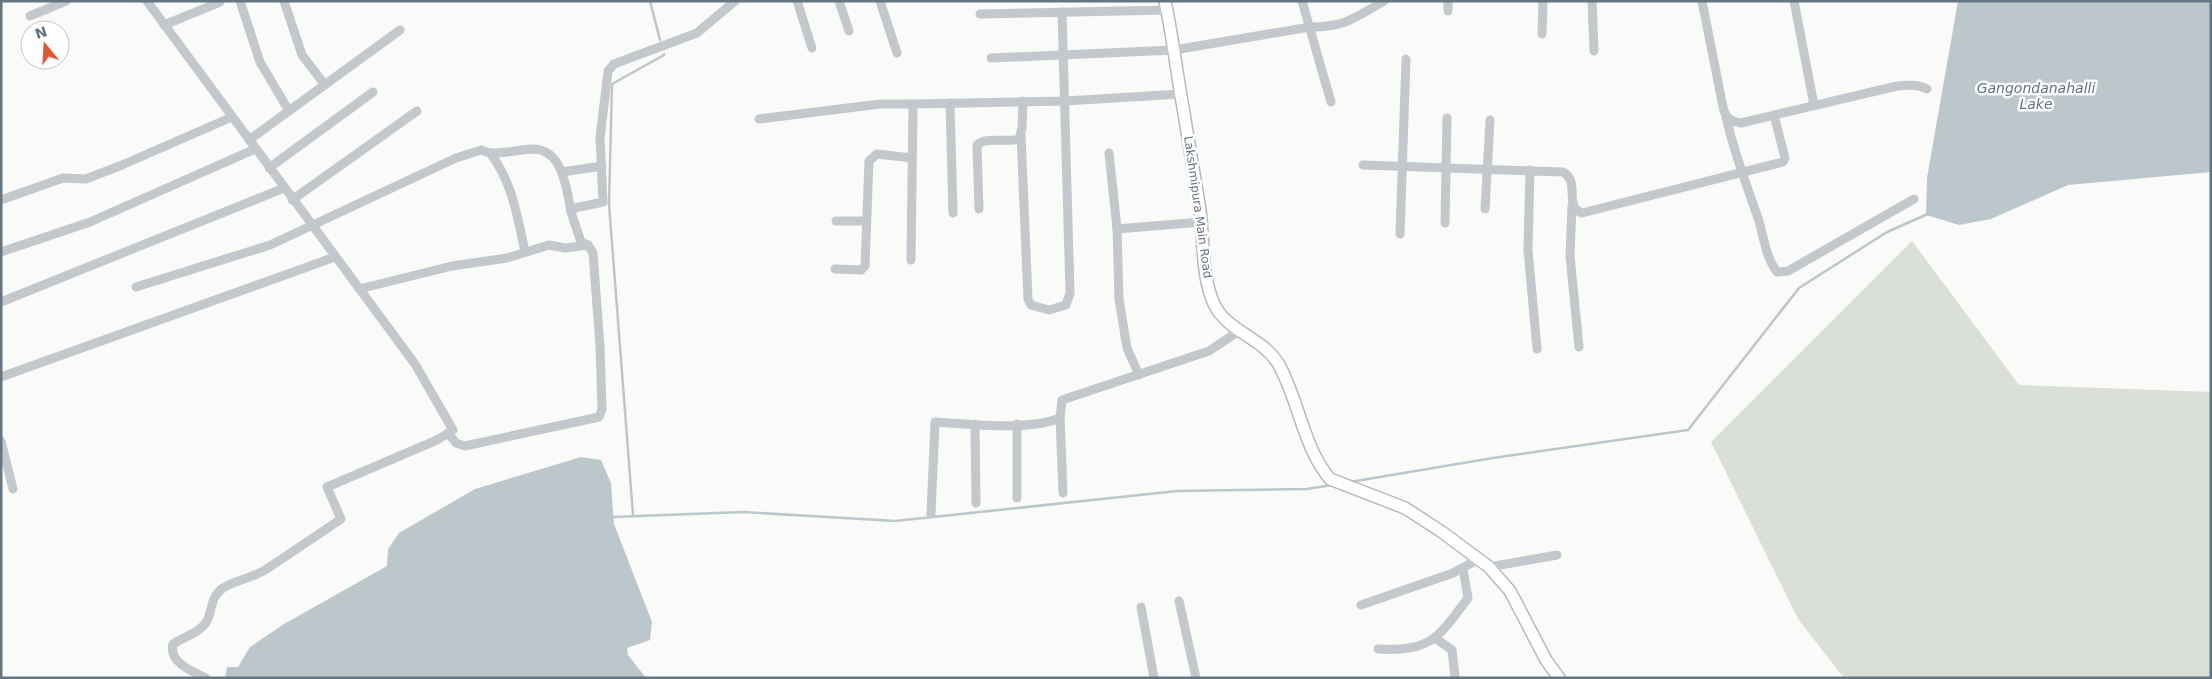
<svg xmlns="http://www.w3.org/2000/svg" width="2212" height="679" font-family="'DejaVu Sans',sans-serif">
	<style>
		.green { fill: #dadfd7 }
		.water { fill: #bbc7cb }
		.lines { fill: none; stroke-linecap: round; stroke-linejoin: round }
		.stream { stroke: #bbc7cb; stroke-width: 2.5 }
		.major-casing { stroke: #b5babe; stroke-width: 14 }
		.minor { stroke: #c3c8cc; stroke-width: 9 }
		.major { stroke: #fff; stroke-width: 11 }
		.labels { text-anchor: middle; dominant-baseline: central; stroke-width: 5; stroke-linejoin: round; paint-order: stroke }
		.street-label { font-size: 12px; fill: #657683; stroke: #fff }
		.water-label { font-size: 14px; font-style: italic; fill: #60757c; stroke: #fff }
	</style>
	<rect width="100%" height="100%" fill="#fafaf8"/>
	<polygon class="green" points="1912,241 2019,385 2211,392 2211,678 1844,678 1798,619 1711,442"/>
	<g class="water">
		<polygon points="1958,1 2211,1 2211,172 2068,185 1991,219 1959,225 1926,215 1927,178"/>
		<polygon points="581,457 601,460 611,483 614,524 652,622 650,640 627,648 628,655 646,678 225,678 227,667 238,667 250,647 284,624 387,566 388,549 399,533 475,489"/>
	</g>
	<g class="lines">
		<g class="stream">
			<polyline points="650,1 660,40"/>
			<polyline points="1350,482 1493,458 1688,430 1799,288 1887,232 1928,214"/>
			<polyline points="633,515 609,204 612,84 664,55 664,54"/>
			<polyline points="613,517 743,512 895,521 1177,491 1307,489 1332,485"/>
		</g>
		<g class="major-casing">
			<path id="major" d="M1165,1C1173,38 1177,76 1184,113C1189,146 1195,178 1200,210C1204,240 1201,275 1214,304C1227,332 1264,338 1279,365C1299,401 1303,447 1330,479L1405,508L1442,532L1489,567L1510,591L1546,660L1559,678"/>
		</g>
		<g class="minor">
			<path d="M147,1L415,364L453,430L437,440L327,487L341,519C316,536 291,553 265,570C252,578 236,580 223,588C210,597 213,609 207,621C200,633 183,637 173,644C168,662 193,672 206,678"/>
			<polyline points="240,1 260,62 289,111"/>
			<polyline points="284,1 302,55 325,85"/>
			<polyline points="797,1 812,48"/>
			<polyline points="839,1 849,31"/>
			<polyline points="880,1 897,53"/>
			<polyline points="1302,1 1331,102"/>
			<polyline points="1448,1 1448,11"/>
			<polyline points="1592,1 1594,51"/>
			<path d="M1702,1L1723,107C1726,118 1729,121 1741,123L1897,86C1908,85 1917,84 1927,89"/>
			<polyline points="1794,1 1814,105"/>
			<polyline points="980,14 1167,10"/>
			<polyline points="30,16 66,1"/>
			<polyline points="164,25 220,2"/>
			<polyline points="1542,34 1543,1"/>
			<path d="M991,58L1174,50L1310,27C1345,27 1355,18 1384,1"/>
			<polyline points="950,103 953,213"/>
			<path d="M1726,117C1734,153 1747,186 1759,221C1764,238 1766,258 1777,272L1788,271L1914,199"/>
			<polyline points="759,119 880,104 913,104"/>
			<polyline points="1021,135 1028,299 1031,305 1049,310 1066,305 1070,293 1062,12"/>
			<polyline points="249,140 400,30"/>
			<path d="M490,153C505,154 519,149 534,149C563,150 567,190 571,212"/>
			<polyline points="1109,153 1117,229 1119,299 1127,348 1139,375"/>
			<path d="M1363,165L1563,172C1581,182 1563,206 1582,213L1783,162L1785,158L1774,115"/>
			<polyline points="269,168 373,92"/>
			<polyline points="1530,170 1528,250 1537,349"/>
			<polyline points="562,172 602,166"/>
			<polyline points="1,200 63,178 86,179 122,165 232,117"/>
			<polyline points="292,200 417,111"/>
			<polyline points="1572,206 1570,256 1579,347"/>
			<path d="M979,209L977,145C987,136 1007,143 1019,139L1022,128L1023,101"/>
			<polyline points="1485,209 1490,120"/>
			<polyline points="836,221 866,221"/>
			<polyline points="1445,223 1447,118"/>
			<polyline points="1117,229 1201,222"/>
			<polyline points="1400,234 1406,59"/>
			<polyline points="1,252 90,222 255,149"/>
			<polyline points="911,260 913,104 1065,101 1181,94"/>
			<polyline points="835,269 861,270 865,266 869,161 877,154 912,158"/>
			<path d="M136,287L270,245L456,158L481,150L490,153C512,181 518,218 525,252"/>
			<polyline points="359,289 452,266 507,258 549,245 565,248 588,245"/>
			<polyline points="1,302 284,188"/>
			<polyline points="1,377 335,257"/>
			<polyline points="1060,418 1063,493"/>
			<polyline points="975,424 976,503"/>
			<polyline points="1017,424 1017,498"/>
			<polyline points="448,433 456,443 465,446 599,417 602,409 600,346 593,253 588,245 581,242 571,212 575,208 603,202 600,138 608,71 614,64 697,33 735,1"/>
			<polyline points="1,441 13,489"/>
			<path d="M931,514L935,422C969,424 1029,431 1060,418L1062,400L1209,351L1239,331"/>
			<polyline points="1489,567 1557,555"/>
			<polyline points="1179,601 1196,678"/>
			<polyline points="1361,605 1453,573 1479,559"/>
			<polyline points="1141,607 1154,678"/>
			<polyline points="1435,638 1452,650 1455,677"/>
			<path d="M1378,649C1431,652 1438,638 1468,598L1463,569"/>
		</g>
		<use href="#major" class="major"/>
	</g>
	<g class="labels">
		<g class="street-label">
			<text transform="translate(1198 207) rotate(82)">Lakshmipura Main Road</text>
		</g>
		<g class="water-label">
			<text x="2036" y="88">Gangondanahalli<tspan x="2036" dy="16">Lake</tspan></text>
		</g>
	</g>
	<rect width="2212" height="679" fill="none" stroke="#657683" stroke-width="5"/>
	<g transform="translate(45 45) rotate(342)"><circle r="24" fill="#ffffff" stroke="#c1c8cd"/>
	<path d="M0-4L9 19L0 12L-9 19Z" fill="#e4572e"/>
	<text y="-8" font-size="14" font-weight="bold" text-anchor="middle" fill="#657683">N</text>
	</g>
</svg>
